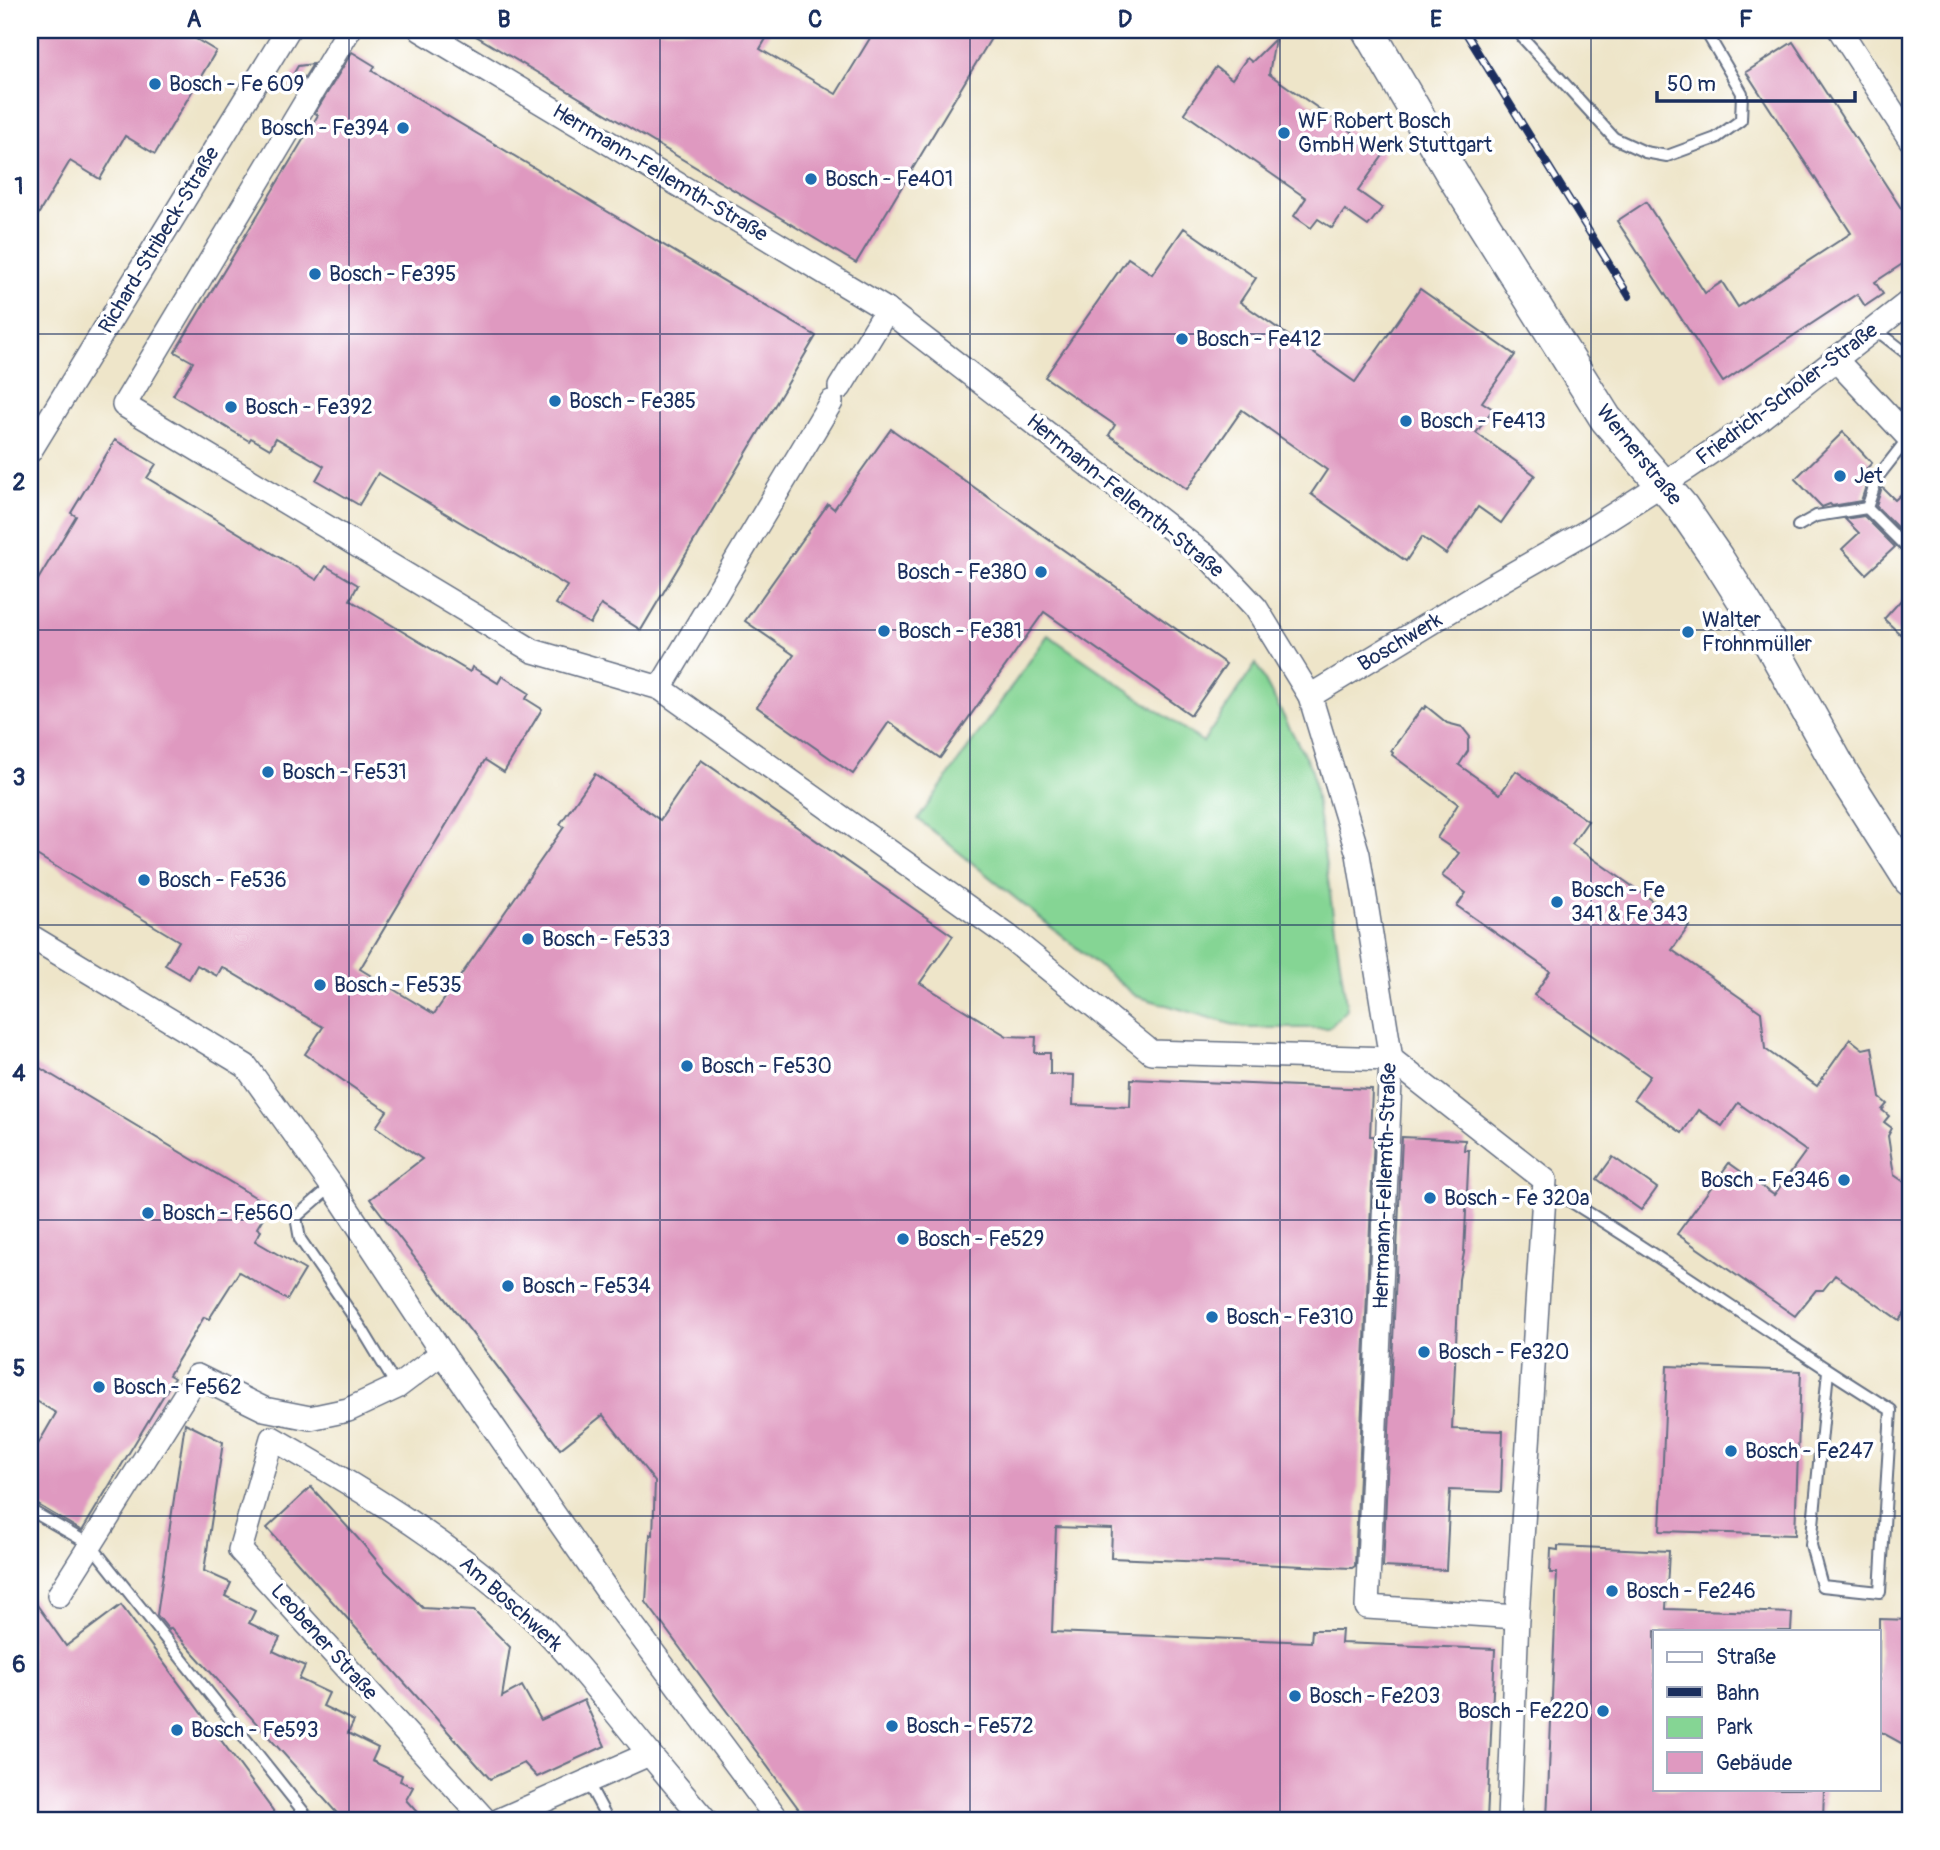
<svg xmlns="http://www.w3.org/2000/svg" width="1940" height="1850" font-family="Pangolin,sans-serif">
	<style>
		.green { fill: #85d594; stroke: #508279; stroke-width: 2 }
		.building { fill: #df99c0 }
		.lines { fill: none; stroke-linecap: round; stroke-linejoin: round }
		.lane-casing { stroke: #656f83; stroke-width: 14 }
		.street-casing { stroke: #656f83; stroke-width: 26 }
		.secondary-casing { stroke: #656f83; stroke-width: 35 }
		.lane { stroke: #fff; stroke-width: 10 }
		.street { stroke: #fff; stroke-width: 23 }
		.secondary { stroke: #fff; stroke-width: 32 }
		.rail-casing { stroke: #1b2f5e; stroke-width: 8 }
		.rail { stroke: #fff; stroke-width: 5; stroke-dasharray: 16; stroke-linecap: butt }
		.grid { fill: none; stroke: #1b2f5e; stroke-width: 2; stroke-opacity: 0.55 }
		.poi-dot { fill: #1f6fb2; stroke: #fff; stroke-width: 2.5 }
		.labels { text-anchor: middle; dominant-baseline: central; stroke-width: 7; stroke-linejoin: round; paint-order: stroke }
		.poi-label { font-size: 21px; fill: #1b2f5e; stroke: #fff; text-anchor: start }
		.street-label { font-size: 21px; fill: #1b2f5e; stroke: #fff }
		.neatline { fill: none; stroke: #1b2f5e; stroke-width: 2.5 }
		.grid-label { font-size: 23px; text-anchor: middle; font-weight: bold; fill: #1b2f5e }
	</style>
	<rect width="100%" height="100%" fill="#fff"/>
	<filter id="ink" filterUnits="userSpaceOnUse"><feTurbulence type="fractalNoise" baseFrequency=".0143" numOctaves="2"/><feDisplacementMap in="SourceGraphic" scale="14" xChannelSelector="R" yChannelSelector="G"/><feConvolveMatrix kernelMatrix="1 2 1 2 8 2 1 2 1" color-interpolation-filters="sRGB"/></filter>
	<filter id="wash" filterUnits="userSpaceOnUse"><feTurbulence type="fractalNoise" baseFrequency=".00686" numOctaves="4" result="noise"/><feDisplacementMap in="SourceGraphic" scale="28" xChannelSelector="R" yChannelSelector="G"/><feGaussianBlur stdDeviation="1.57" result="paint"/><feColorMatrix in="noise" values="0 0 0 0 0 0 0 0 0 0 0 0 0 0 0 0 0 1.4 0 .05"/><feComposite in="paint" operator="in"/></filter>
	<g filter="url(#wash)">
		<rect width="100%" height="100%" fill="#eee5c9"/>
		<polygon class="green" points="1048,635 1203,742 1256,664 1312,770 1347,1010 1329,1028 1244,1028 1136,996 918,819"/>
		<g id="blocks">
			<g class="building">
				<polygon points="30,30 181,30 216,51 155,154 125,136 100,179 70,161 30,228"/>
				<polygon points="466,30 771,30 760,49 836,94 875,30 996,30 856,263"/>
				<polygon points="1275,39 1269,74 1384,154 1358,191 1382,208 1368,226 1345,210 1332,228 1318,219 1311,228 1294,216 1306,198 1184,113 1216,67 1232,79 1247,58 1252,62"/>
				<polygon points="1793,42 1910,222 1910,259 1875,282 1883,294 1865,306 1857,294 1723,382 1617,221 1646,202 1705,293 1722,282 1738,307 1851,233 1746,72"/>
				<polygon points="352,52 375,66 372,71 816,336 641,630 601,605 590,624 556,604 567,586 378,473 359,505 316,480 324,466 276,438 270,449 251,438 249,441 173,395 193,362 175,352 318,115 315,113"/>
				<polygon points="313,64 296,91 287,85 298,66"/>
				<polygon points="1184,228 1256,278 1240,302 1355,382 1420,289 1515,355 1482,402 1493,409 1476,433 1535,475 1501,523 1478,507 1446,554 1422,537 1406,561 1311,494 1327,470 1242,410 1187,489 1109,435 1115,425 1045,377 1128,258 1152,274"/>
				<polygon points="891,429 1226,664 1191,715 1044,612 940,758 889,722 853,774 757,707 794,655 745,621 828,504 834,509"/>
				<polygon points="1843,432 1872,463 1866,469 1870,474 1861,501 1832,506 1830,504 1822,507 1795,479"/>
				<polygon points="115,440 156,464 147,478 317,580 326,566 358,585 350,600 470,672 472,667 498,683 502,676 529,693 526,699 542,709 504,772 485,760 360,969 434,1014 564,827 560,824 595,774 660,820 701,760 953,936 920,983 1007,1036 1036,1037 1035,1053 1050,1053 1050,1074 1074,1075 1073,1105 1130,1107 1131,1079 1372,1089 1370,1136 1374,1136 1355,1566 1352,1568 1111,1558 1112,1529 1056,1527 1052,1632 1311,1642 1312,1630 1342,1630 1341,1643 1495,1649 1487,1820 807,1820 646,1602 650,1534 653,1535 655,1482 603,1415 560,1449 370,1199 422,1159 376,1127 387,1111 305,1054 323,1027 222,967 217,976 197,965 189,979 165,965 179,941 30,851 30,593 76,516 71,513"/>
				<polygon points="1910,486 1910,532 1906,536 1876,506 1882,487 1895,500"/>
				<polygon points="1864,516 1895,547 1866,574 1842,549 1859,533 1845,519"/>
				<polygon points="1910,590 1910,623 1900,634 1884,619"/>
				<polygon points="1426,706 1447,723 1462,727 1470,737 1468,740 1468,751 1459,765 1500,794 1516,771 1588,821 1572,844 1689,926 1672,950 1761,1012 1765,1049 1817,1086 1850,1039 1863,1049 1872,1047 1880,1098 1887,1104 1882,1110 1889,1116 1884,1122 1892,1128 1888,1136 1894,1175 1910,1186 1910,1305 1899,1320 1835,1275 1823,1290 1816,1290 1795,1316 1677,1234 1729,1163 1774,1195 1806,1151 1738,1103 1722,1126 1698,1110 1682,1133 1634,1099 1650,1076 1534,995 1550,971 1457,906 1466,893 1442,876 1459,853 1437,838 1458,804 1392,755 1393,753 1391,751 1422,708 1424,709"/>
				<polygon points="30,1062 270,1206 257,1228 261,1231 255,1241 305,1270 287,1300 239,1272 209,1319 204,1317 169,1375 174,1378 82,1531 30,1500 30,1458 56,1413 30,1397"/>
				<polygon points="1402,1137 1465,1140 1464,1150 1469,1150 1464,1253 1459,1279 1452,1429 1503,1431 1501,1492 1450,1490 1446,1570 1383,1567"/>
				<polygon points="1613,1157 1657,1188 1641,1210 1597,1179"/>
				<polygon points="1667,1366 1801,1371 1795,1535 1660,1531"/>
				<polygon points="185,1423 223,1442 204,1571 231,1583 225,1596 255,1611 249,1623 280,1638 273,1651 305,1666 299,1679 329,1693 323,1706 354,1721 348,1733 378,1748 372,1761 402,1775 400,1781 413,1787 406,1800 424,1820 343,1820 171,1628 169,1630 157,1615"/>
				<polygon points="311,1487 363,1544 386,1572 423,1608 474,1611 510,1647 502,1697 522,1686 541,1720 584,1700 605,1746 537,1777 524,1763 490,1779 267,1528"/>
				<polygon points="1558,1546 1669,1551 1666,1609 1792,1613 1791,1631 1655,1631 1655,1789 1824,1789 1823,1820 1547,1820 1557,1573 1550,1573 1551,1549 1558,1550"/>
				<polygon points="30,1595 66,1646 121,1605 280,1820 30,1820"/>
				<polygon points="1879,1619 1910,1620 1910,1748 1879,1731"/>
			</g>
		</g>
	</g>
	<g filter="url(#ink)">
		<use href="#blocks" fill-opacity="0" stroke="#656f83" stroke-width="2"/>
		<g class="lines">
			<g class="lane-casing">
				<g id="lane">
					<polyline points="1519,30 1523,38 1614,138 1645,152 1667,156 1716,138 1741,120 1742,93 1705,30"/>
					<polyline points="1875,329 1910,356"/>
					<polyline points="1909,437 1877,478 1867,508 1904,545 1910,543"/>
					<polyline points="1798,526 1816,516 1867,508"/>
					<polyline points="332,1186 296,1217 300,1239 362,1329 397,1387"/>
					<path d="M1545,1186C1663,1256 1774,1338 1891,1410L1880,1592L1822,1586L1811,1545L1828,1371"/>
					<polyline points="30,1510 91,1545 310,1820"/>
					<polyline points="587,1781 608,1820"/>
				</g>
			</g>
			<g class="street-casing">
				<g id="street">
					<polyline points="349,30 124,405 533,651 660,688"/>
					<polyline points="421,30 887,310 1210,559 1256,608 1310,696 1358,854 1391,1059 1367,1607 1517,1617"/>
					<polyline points="1840,30 1910,139"/>
					<polyline points="1835,359 1910,439"/>
					<polyline points="840,387 887,310"/>
					<polyline points="831,402 660,688 1008,936 1151,1052 1391,1059 1545,1180 1517,1617 1509,1820"/>
					<polyline points="30,451 288,30"/>
					<polyline points="1310,696 1488,588 1588,531 1689,467 1757,421 1910,301"/>
					<polyline points="30,936 246,1066 332,1186 442,1353 613,1599 778,1820"/>
					<polyline points="59,1595 197,1376 264,1409 310,1418 348,1410 397,1387 442,1353"/>
					<path d="M485,1820L240,1550L272,1438C368,1493 461,1549 541,1626C568,1653 593,1684 617,1714C646,1750 675,1785 705,1820"/>
					<polyline points="500,1820 649,1754"/>
				</g>
			</g>
			<g class="secondary-casing">
				<polyline id="secondary" points="1368,30 1452,174 1606,419 1682,507 1717,558 1766,636 1844,776 1910,880"/>
			</g>
			<use href="#lane" class="lane"/>
			<use href="#street" class="street"/>
			<use href="#secondary" class="secondary"/>
			<g class="rail-casing">
				<polyline id="rail" points="1464,30 1629,296"/>
			</g>
			<use href="#rail" class="rail"/>
		</g>
	</g>
	<path class="grid" d="M349,30V1820M660,30V1820M970,30V1820M1280,30V1820M1591,30V1820M30,334H1910M30,630H1910M30,925H1910M30,1220H1910M30,1516H1910"/>
	<g class="poi-dot">
		<circle cx="155" cy="84" r="7"/>
		<circle cx="403" cy="128" r="7"/>
		<circle cx="1284" cy="133" r="7"/>
		<circle cx="811" cy="179" r="7"/>
		<circle cx="315" cy="274" r="7"/>
		<circle cx="1182" cy="339" r="7"/>
		<circle cx="555" cy="401" r="7"/>
		<circle cx="231" cy="407" r="7"/>
		<circle cx="1406" cy="421" r="7"/>
		<circle cx="1840" cy="476" r="7"/>
		<circle cx="1041" cy="572" r="7"/>
		<circle cx="884" cy="631" r="7"/>
		<circle cx="1688" cy="632" r="7"/>
		<circle cx="268" cy="772" r="7"/>
		<circle cx="144" cy="880" r="7"/>
		<circle cx="1557" cy="902" r="7"/>
		<circle cx="528" cy="939" r="7"/>
		<circle cx="320" cy="985" r="7"/>
		<circle cx="687" cy="1066" r="7"/>
		<circle cx="1844" cy="1180" r="7"/>
		<circle cx="1430" cy="1198" r="7"/>
		<circle cx="148" cy="1213" r="7"/>
		<circle cx="903" cy="1239" r="7"/>
		<circle cx="508" cy="1286" r="7"/>
		<circle cx="1212" cy="1317" r="7"/>
		<circle cx="1424" cy="1352" r="7"/>
		<circle cx="99" cy="1387" r="7"/>
		<circle cx="1731" cy="1451" r="7"/>
		<circle cx="1612" cy="1591" r="7"/>
		<circle cx="1295" cy="1696" r="7"/>
		<circle cx="1603" cy="1711" r="7"/>
		<circle cx="892" cy="1726" r="7"/>
		<circle cx="177" cy="1730" r="7"/>
	</g>
	<g class="labels">
		<g class="poi-label">
			<text x="169" y="84">Bosch - Fe 609</text>
			<text x="1298" y="121">WF Robert Bosch<tspan x="1298" dy="24">GmbH Werk Stuttgart</tspan></text>
			<text x="389" y="128" text-anchor="end">Bosch - Fe394</text>
			<text x="825" y="179">Bosch - Fe401</text>
			<text x="329" y="274">Bosch - Fe395</text>
			<text x="1196" y="339">Bosch - Fe412</text>
			<text x="569" y="401">Bosch - Fe385</text>
			<text x="245" y="407">Bosch - Fe392</text>
			<text x="1420" y="421">Bosch - Fe413</text>
			<text x="1854" y="476">Jet</text>
			<text x="1027" y="572" text-anchor="end">Bosch - Fe380</text>
			<text x="1702" y="620">Walter<tspan x="1702" dy="24">Frohnmüller</tspan></text>
			<text x="898" y="631">Bosch - Fe381</text>
			<text x="282" y="772">Bosch - Fe531</text>
			<text x="158" y="880">Bosch - Fe536</text>
			<text x="1571" y="890">Bosch - Fe<tspan x="1571" dy="24">341 &amp; Fe 343</tspan></text>
			<text x="542" y="939">Bosch - Fe533</text>
			<text x="334" y="985">Bosch - Fe535</text>
			<text x="701" y="1066">Bosch - Fe530</text>
			<text x="1830" y="1180" text-anchor="end">Bosch - Fe346</text>
			<text x="1444" y="1198">Bosch - Fe 320a</text>
			<text x="162" y="1213">Bosch - Fe560</text>
			<text x="917" y="1239">Bosch - Fe529</text>
			<text x="522" y="1286">Bosch - Fe534</text>
			<text x="1226" y="1317">Bosch - Fe310</text>
			<text x="1438" y="1352">Bosch - Fe320</text>
			<text x="113" y="1387">Bosch - Fe562</text>
			<text x="1745" y="1451">Bosch - Fe247</text>
			<text x="1626" y="1591">Bosch - Fe246</text>
			<text x="1309" y="1696">Bosch - Fe203</text>
			<text x="1589" y="1711" text-anchor="end">Bosch - Fe220</text>
			<text x="906" y="1726">Bosch - Fe572</text>
			<text x="191" y="1730">Bosch - Fe593</text>
		</g>
		<g class="street-label">
			<text transform="translate(660 173) rotate(31)">Herrmann-Fellemth-Straße</text>
			<text transform="translate(159 240) rotate(-59)">Richard-Stribeck-Straße</text>
			<text transform="translate(1787 394) rotate(-37)">Friedrich-Scholer-Straße</text>
			<text transform="translate(1639 455) rotate(51)">Wernerstraße</text>
			<text transform="translate(1125 496) rotate(39)">Herrmann-Fellemth-Straße</text>
			<text transform="translate(1400 642) rotate(-31)">Boschwerk</text>
			<text transform="translate(1385 1186) rotate(-88)">Herrmann-Fellemth-Straße</text>
			<text transform="translate(511 1604) rotate(42)">Am Boschwerk</text>
			<text transform="translate(324 1642) rotate(48)">Leobener Straße</text>
		</g>
	</g>
	<rect width="1940" height="1850" fill="none" stroke="#fff" stroke-width="77"/>
	<rect x="1653" y="1630" width="228" height="161" fill="#ffffff" stroke="#a4acbf" stroke-width="2"/>
	<rect x="1667" y="1652" width="35" height="10" fill="#ffffff" stroke="#a4acbf" stroke-width="2"/>
	<text x="1716" y="1664" font-size="21" fill="#1b2f5e">Straße</text>
	<rect x="1667" y="1687" width="35" height="10" fill="#1b2f5e" stroke="#a4acbf" stroke-width="2"/>
	<text x="1716" y="1700" font-size="21" fill="#1b2f5e">Bahn</text>
	<rect x="1667" y="1717" width="35" height="21" fill="#85d594" stroke="#a4acbf" stroke-width="2"/>
	<text x="1716" y="1734" font-size="21" fill="#1b2f5e">Park</text>
	<rect x="1667" y="1752" width="35" height="21" fill="#df99c0" stroke="#a4acbf" stroke-width="2"/>
	<text x="1716" y="1770" font-size="21" fill="#1b2f5e">Gebäude</text>
	<path d="M1657 91v10h198v-10" fill="none" stroke="#1b2f5e" stroke-width="3.5"/>
	<text x="1667" y="91" font-size="21" fill="#1b2f5e" stroke="#ffffff" stroke-width="5" paint-order="stroke">50 m</text>
	<rect x="38" y="38" width="1864" height="1774" class="neatline"/>
	<g class="grid-label">
		<text x="194" y="27">A</text>
		<text x="504" y="27">B</text>
		<text x="815" y="27">C</text>
		<text x="1125" y="27">D</text>
		<text x="1436" y="27">E</text>
		<text x="1746" y="27">F</text>
		<text x="19" y="194">1</text>
		<text x="19" y="490">2</text>
		<text x="19" y="785">3</text>
		<text x="19" y="1081">4</text>
		<text x="19" y="1376">5</text>
		<text x="19" y="1672">6</text>
	</g>
</svg>
